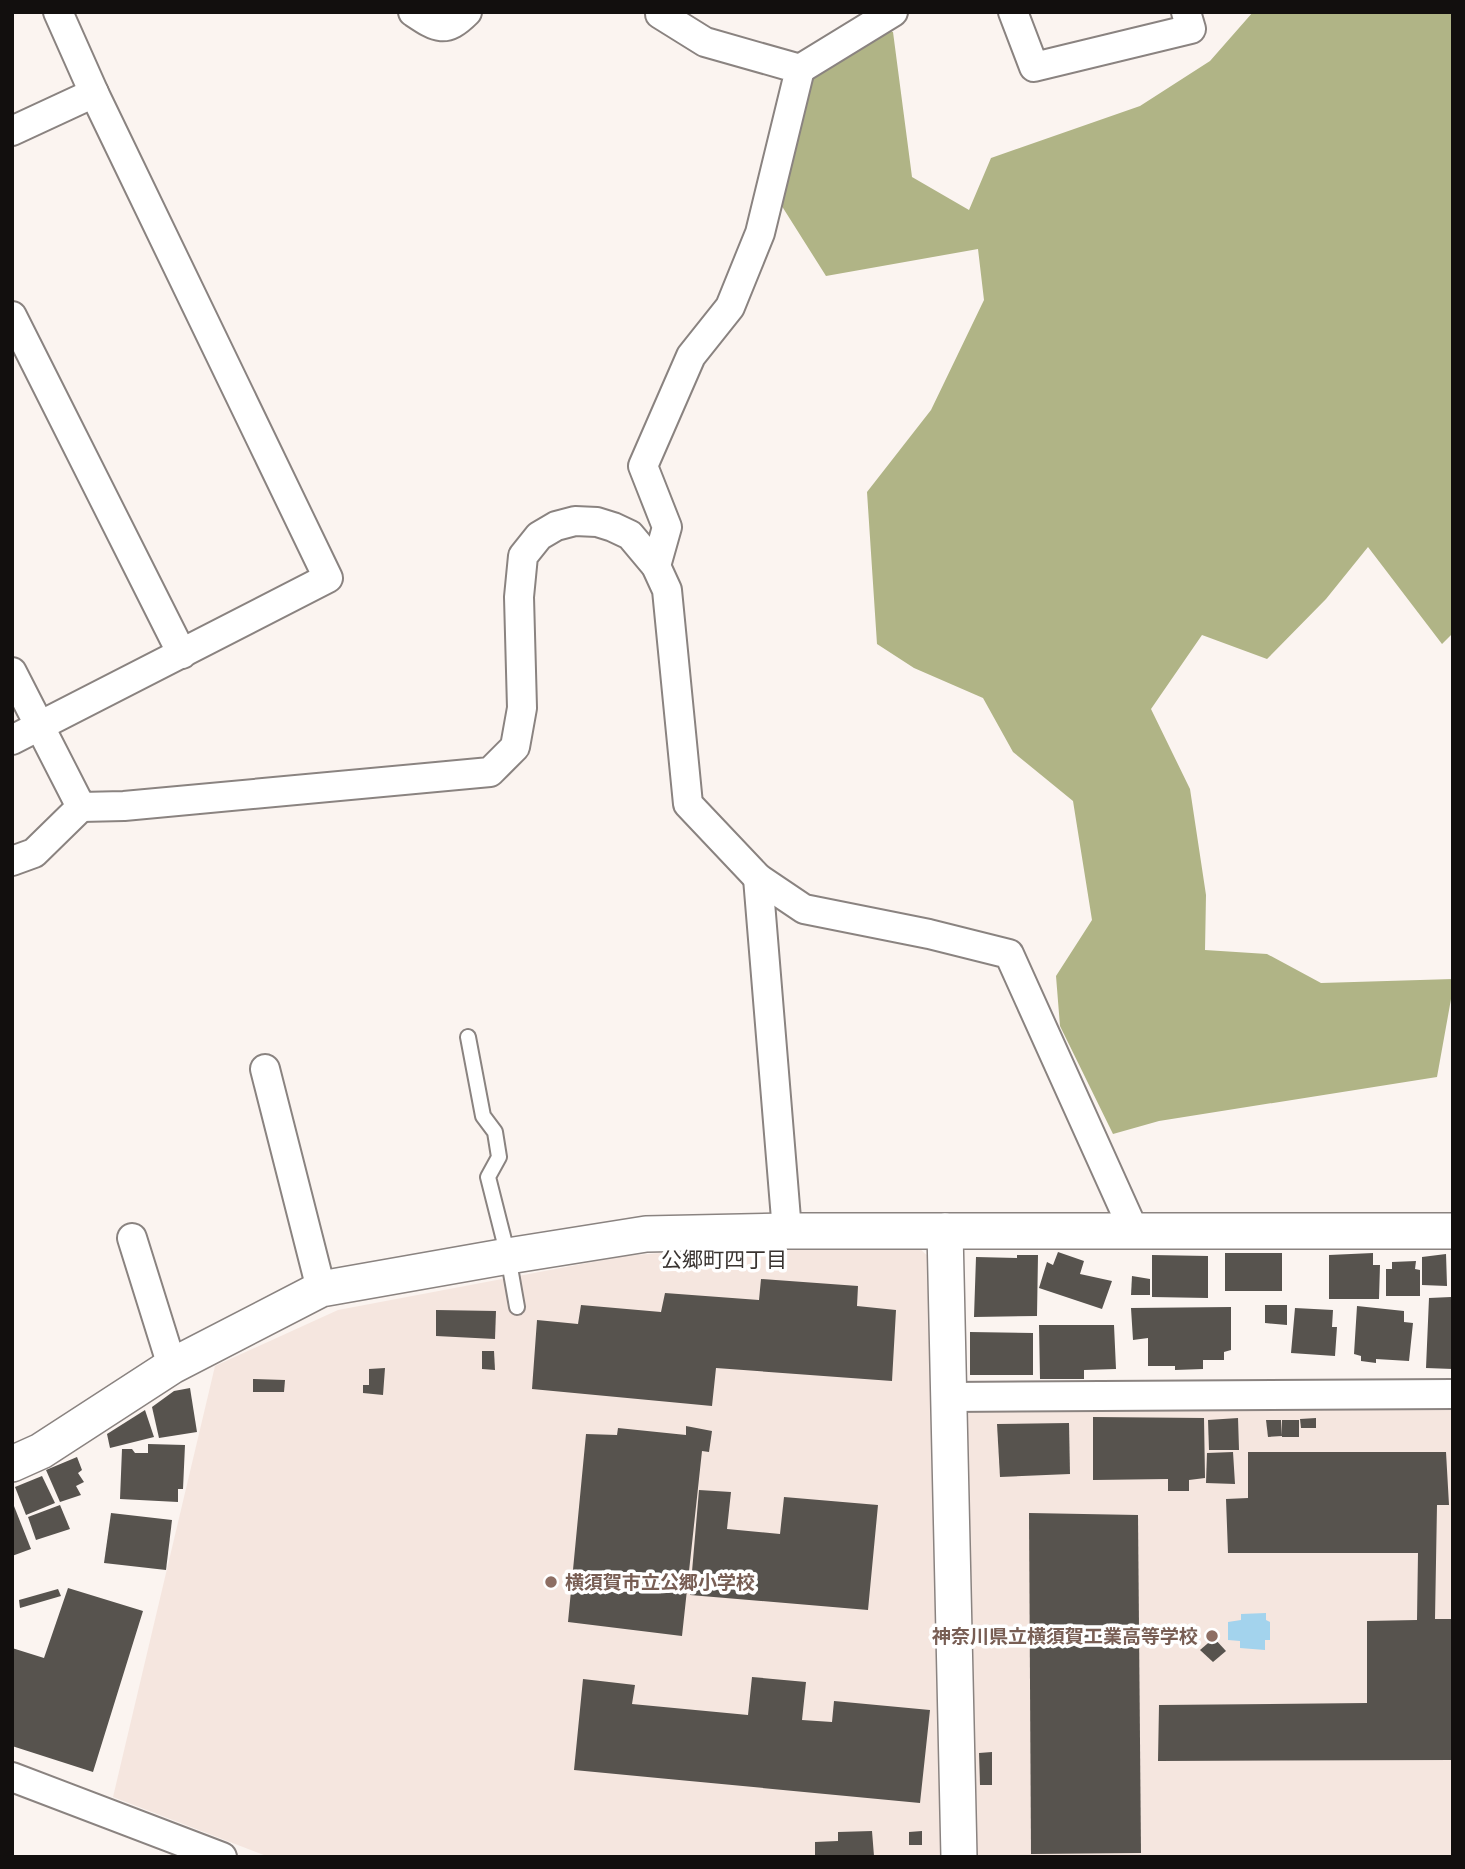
<svg xmlns="http://www.w3.org/2000/svg" width="1465" height="1869" font-family="Roboto,'Noto Sans JP',sans-serif">
	<style>
		.built { fill: #f5e6df }
		.forest { fill: #b0b486 }
		.water { fill: #a3d3ed }
		.building { fill: #57534e }
		.lines { fill: none; stroke-linecap: round; stroke-linejoin: round }
		.service-casing { stroke: #8a8380; stroke-width: 18 }
		.minor-casing { stroke: #8a8380; stroke-width: 32 }
		.tertiary-casing { stroke: #8a8380; stroke-width: 38 }
		.service { stroke: #fff; stroke-width: 14 }
		.minor { stroke: #fff; stroke-width: 28 }
		.tertiary { stroke: #fff; stroke-width: 35 }
		.education-dot { fill: #8d6e63; stroke: #fff; stroke-width: 2.5 }
		.labels { text-anchor: middle; dominant-baseline: central; stroke-width: 7; stroke-linejoin: round; paint-order: stroke }
		.education-label { font-size: 19px; font-weight: bold; fill: #785e54; stroke: #fff; text-anchor: start }
		.neighbourhood-label { font-size: 21px; fill: #393330; stroke: #fff }
	</style>
	<rect width="100%" height="100%" fill="#fbf4f0"/>
	<g class="built">
		<polygon points="918,1247 932,1260 943,1857 269,1857 113,1797 215,1366 338,1310 624,1256 710,1249"/>
		<polygon points="1453,1406 1453,1857 976,1857 967,1414 975,1408"/>
	</g>
	<polygon class="forest" points="1253,12 1453,12 1453,633 1442,644 1368,547 1326,599 1267,659 1202,635 1151,709 1190,789 1206,895 1205,950 1267,954 1321,983 1453,979 1453,988 1437,1077 1159,1121 1113,1134 1060,1026 1056,976 1092,920 1073,801 1013,752 983,698 914,668 877,644 867,492 931,410 984,300 978,249 826,276 778,200 809,78 859,19 893,32 912,177 969,210 991,158 1140,106 1210,61"/>
	<polygon class="water" points="1266,1613 1266,1620 1270,1622 1270,1640 1265,1640 1265,1650 1240,1648 1240,1641 1228,1640 1228,1622 1241,1620 1241,1614"/>
	<g class="building">
		<polygon points="1058,1252 1084,1261 1080,1274 1112,1281 1102,1309 1039,1288 1047,1262 1053,1265"/>
		<rect x="1225" y="1253" width="57" height="38"/>
		<polygon points="1373,1253 1373,1265 1380,1265 1379,1299 1329,1299 1329,1255"/>
		<polygon points="1446,1254 1447,1286 1422,1285 1422,1257"/>
		<polygon points="1017,1255 1038,1255 1037,1316 974,1317 976,1257 1017,1258"/>
		<polygon points="1152,1255 1208,1256 1208,1298 1152,1297"/>
		<polygon points="1416,1261 1415,1269 1420,1270 1420,1296 1386,1296 1386,1269 1392,1269 1392,1262"/>
		<polygon points="1132,1276 1150,1279 1150,1295 1131,1295"/>
		<polygon points="761,1279 858,1286 857,1306 896,1310 892,1381 716,1368 712,1406 532,1389 537,1320 578,1324 581,1305 661,1312 665,1293 759,1300"/>
		<polygon points="1451,1297 1451,1314 1453,1314 1453,1369 1426,1368 1429,1298"/>
		<polygon points="1265,1305 1287,1305 1287,1325 1265,1323"/>
		<polygon points="1357,1306 1404,1311 1404,1322 1413,1323 1409,1361 1376,1359 1376,1363 1361,1361 1361,1356 1354,1354"/>
		<polygon points="1231,1307 1231,1350 1224,1352 1224,1360 1203,1360 1203,1369 1175,1370 1175,1366 1148,1366 1148,1338 1133,1340 1131,1308"/>
		<polygon points="1295,1308 1333,1310 1332,1327 1337,1327 1335,1356 1291,1353"/>
		<polygon points="436,1310 496,1311 495,1339 436,1336"/>
		<polygon points="1039,1325 1114,1325 1116,1369 1084,1370 1084,1379 1040,1379"/>
		<polygon points="970,1332 1033,1333 1033,1375 970,1375"/>
		<polygon points="482,1351 494,1351 495,1370 482,1369"/>
		<polygon points="385,1368 383,1395 363,1393 363,1385 369,1385 369,1369"/>
		<polygon points="253,1379 285,1380 284,1392 253,1392"/>
		<polygon points="190,1388 197,1432 159,1438 152,1407 174,1391"/>
		<polygon points="145,1410 154,1437 110,1448 107,1434"/>
		<polygon points="1093,1417 1204,1418 1205,1478 1189,1480 1189,1491 1168,1491 1168,1479 1093,1480"/>
		<polygon points="1238,1418 1239,1450 1209,1450 1208,1420"/>
		<polygon points="1316,1418 1316,1428 1301,1428 1300,1419"/>
		<polygon points="1266,1420 1281,1420 1282,1436 1268,1437"/>
		<rect x="1282" y="1420" width="17" height="17"/>
		<polygon points="1069,1423 1070,1474 1000,1477 997,1424"/>
		<polygon points="686,1426 712,1431 709,1452 702,1451 682,1636 568,1622 586,1434 617,1435 618,1428 686,1435"/>
		<polygon points="148,1444 185,1445 183,1489 178,1489 178,1502 120,1499 122,1449 132,1449 135,1453 148,1453"/>
		<polygon points="1233,1452 1235,1484 1206,1483 1207,1453"/>
		<polygon points="1248,1452 1446,1452 1449,1505 1437,1505 1435,1619 1453,1619 1453,1760 1158,1761 1159,1705 1367,1703 1367,1621 1417,1620 1418,1553 1228,1553 1226,1499 1248,1498"/>
		<polygon points="77,1457 82,1470 78,1473 84,1482 76,1486 81,1495 60,1502 46,1470"/>
		<polygon points="42,1476 55,1503 26,1515 15,1487"/>
		<polygon points="699,1490 731,1492 727,1529 780,1534 784,1497 878,1505 868,1610 690,1595"/>
		<polygon points="12,1501 31,1549 12,1556"/>
		<polygon points="60,1505 70,1529 36,1540 28,1517"/>
		<polygon points="111,1513 172,1520 166,1570 104,1563"/>
		<polygon points="1029,1513 1138,1515 1141,1853 1031,1854"/>
		<polygon points="68,1588 143,1611 93,1772 12,1746 12,1648 44,1658"/>
		<polygon points="58,1589 61,1596 20,1608 19,1600"/>
		<polygon points="1214,1638 1226,1651 1213,1662 1200,1650"/>
		<polygon points="752,1677 806,1682 802,1720 832,1722 834,1701 930,1710 920,1803 574,1770 583,1679 635,1685 632,1704 748,1715"/>
		<polygon points="992,1752 992,1785 980,1785 979,1753"/>
		<polygon points="872,1831 874,1856 815,1857 815,1842 838,1841 838,1832"/>
		<polygon points="922,1831 922,1845 909,1845 909,1832"/>
	</g>
	<g class="lines">
		<g class="service-casing">
			<polyline id="service" points="468,1037 483,1116 495,1132 499,1157 488,1177 508,1256 517,1307"/>
		</g>
		<g class="minor-casing">
			<g id="minor">
				<path d="M413,12C437,28 445,34 467,12"/>
				<polyline points="1013,12 1034,67 1191,29 1186,12"/>
				<polyline points="800,69 893,12"/>
				<polyline points="12,131 94,93"/>
				<polyline points="12,316 182,654"/>
				<polyline points="656,566 667,527 643,466 691,356 730,307 760,233 800,69 705,42 660,14 660,12"/>
				<polyline points="12,672 81,807 124,806 490,772 515,747 522,708 519,597 523,556 539,536 556,526 575,521 597,522 613,527 630,535 656,566 667,590 688,804 758,878 804,909 929,934 1009,954 1134,1231"/>
				<polyline points="12,740 328,578 94,93 58,12"/>
				<polyline points="12,861 34,853 81,807"/>
				<polyline points="758,878 787,1231"/>
				<polyline points="265,1069 321,1289"/>
				<polyline points="132,1238 172,1366"/>
				<polyline points="949,1397 1453,1394"/>
				<polyline points="12,1777 222,1857"/>
			</g>
		</g>
		<g class="tertiary-casing">
			<g id="tertiary">
				<polyline points="945,1231 959,1857"/>
				<polyline points="12,1464 41,1451 172,1366 321,1289 508,1256 646,1234 787,1231 1453,1231"/>
			</g>
		</g>
		<use href="#service" class="service"/>
		<use href="#minor" class="minor"/>
		<use href="#tertiary" class="tertiary"/>
	</g>
	<g class="education-dot">
		<circle cx="551" cy="1582" r="7"/>
		<circle cx="1212" cy="1636" r="7"/>
	</g>
	<g class="labels">
		<g class="education-label">
			<text x="565" y="1582">横須賀市立公郷小学校</text>
			<text x="1198" y="1636" text-anchor="end">神奈川県立横須賀工業高等学校</text>
		</g>
		<g class="neighbourhood-label">
			<text x="724" y="1260">公郷町四丁目</text>
		</g>
	</g>
	<rect width="1465" height="1869" fill="none" stroke="#120f0e" stroke-width="28"/>
</svg>
